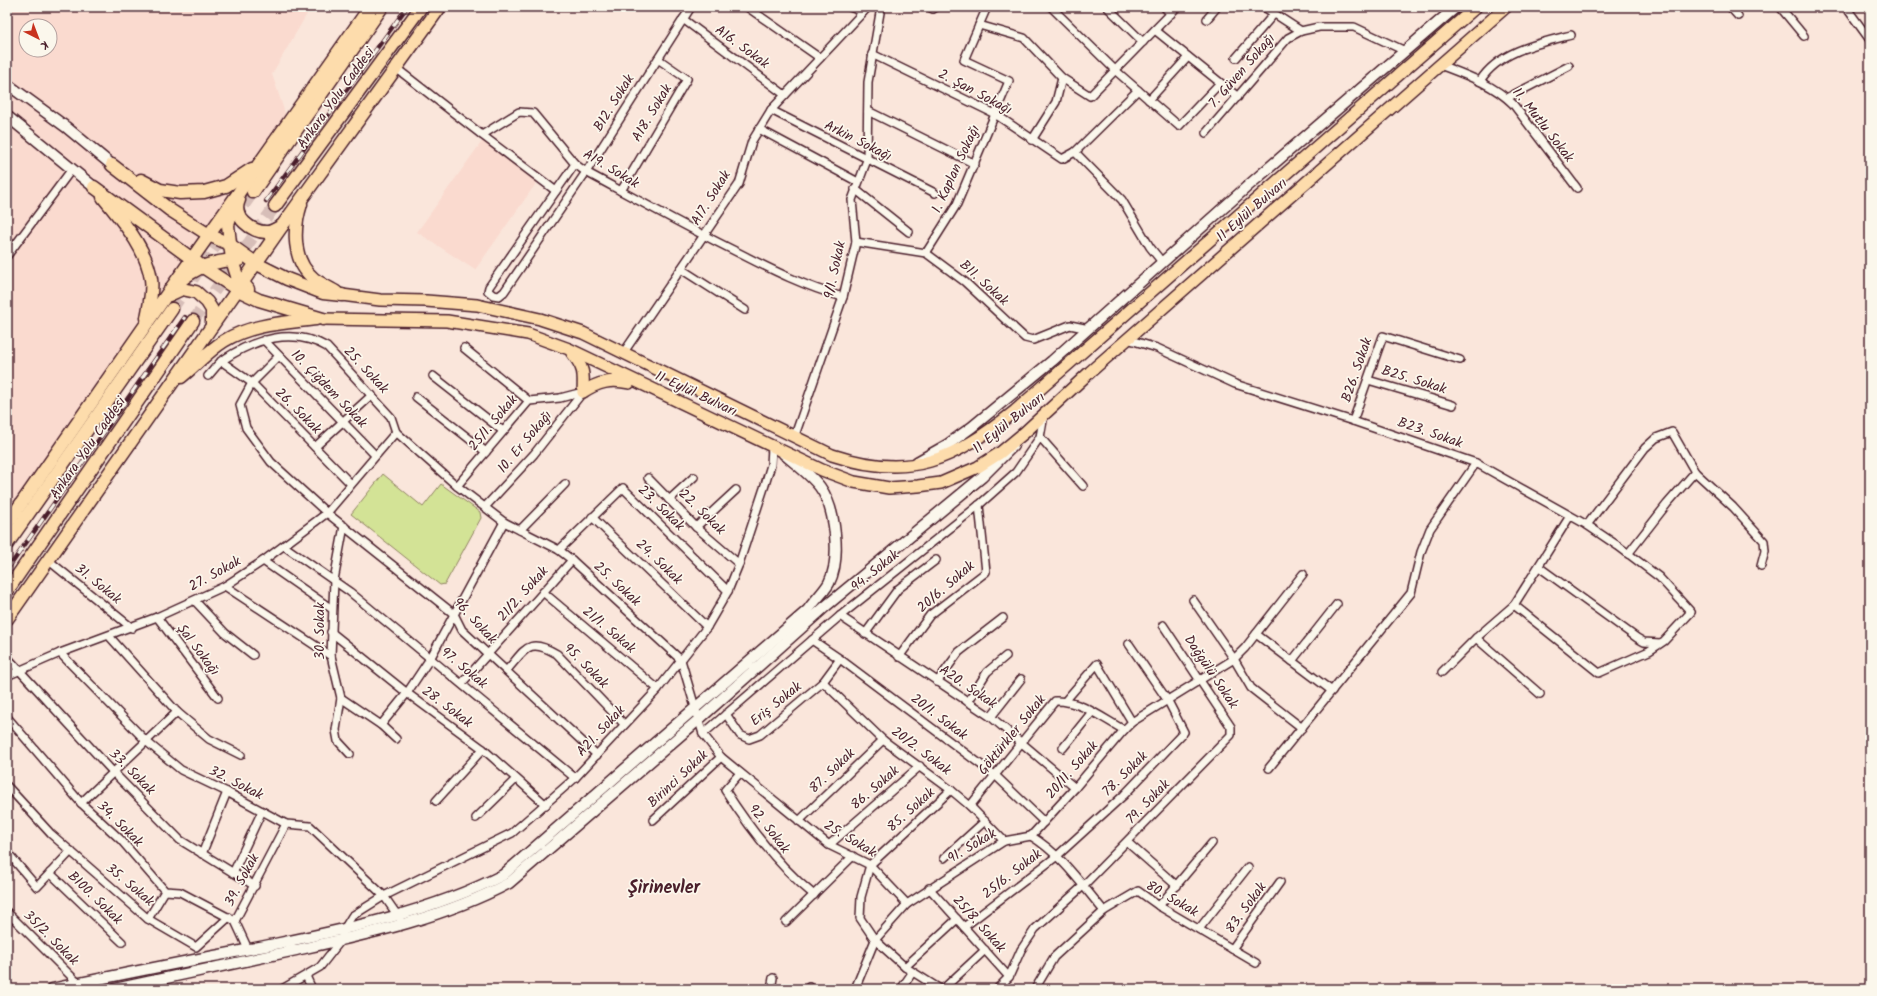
<svg xmlns="http://www.w3.org/2000/svg" width="1877" height="996" font-family="Kalam,sans-serif">
	<style>
		.built { fill: #fadacf; fill-rule: evenodd }
		.green { fill: #d3e396; stroke: #8e8160 }
		.lines { fill: none; stroke-linecap: round; stroke-linejoin: round }
		.trunk-tunnel { stroke: #d7beb8; stroke-width: 12; stroke-dasharray: 12 6; stroke-linecap: butt }
		.minor-casing { stroke: #4a1f2b; stroke-width: 10 }
		.secondary-casing { stroke: #4a1f2b; stroke-width: 13 }
		.primary-casing { stroke: #4a1f2b; stroke-width: 14 }
		.trunk-casing { stroke: #4a1f2b; stroke-width: 15 }
		.minor { stroke: #fbf7ec; stroke-width: 7 }
		.secondary { stroke: #fbf7ec; stroke-width: 10 }
		.primary { stroke: #fddcac; stroke-width: 11 }
		.trunk { stroke: #fddcac; stroke-width: 12 }
		.rail-casing { stroke: #4a1f2b; stroke-width: 4.5 }
		.rail { stroke: #fbf7ec; stroke-width: 3; stroke-dasharray: 9; stroke-linecap: butt }
		.labels { text-anchor: middle; dominant-baseline: central; stroke-width: 3.5; stroke-linejoin: round; paint-order: stroke }
		.street-label { font-size: 14px; fill: #4a1f2b; stroke: #fbf7ec }
		.district-label { font-size: 18px; font-weight: bold; fill: #4a1f2b; stroke: #fbf7ec }
	</style>
	<rect width="100%" height="100%" fill="#fae6db"/>
	<filter id="ink" filterUnits="userSpaceOnUse"><feTurbulence type="fractalNoise" baseFrequency=".025" numOctaves="2"/><feDisplacementMap in="SourceGraphic" scale="8" xChannelSelector="R" yChannelSelector="G"/><feConvolveMatrix kernelMatrix="1 2 1 2 8 2 1 2 1" color-interpolation-filters="sRGB"/></filter>
	<g filter="url(#ink)">
		<g class="built">
			<path d="M7,7H311L272,74L286,116L7,516ZM26,26H50V50H26Z"/>
			<polygon points="483,140 537,182 475,270 417,232"/>
		</g>
		<polygon class="green" points="383,474 423,507 441,484 480,512 481,518 445,584 440,585 351,514"/>
		<g class="lines">
			<g class="trunk-tunnel">
				<polyline points="172,309 253,192"/>
				<polyline points="193,321 275,206"/>
			</g>
			<g class="minor-casing">
				<g id="minor">
					<polyline points="747,7 820,58"/>
					<polyline points="850,7 863,12"/>
					<polyline points="929,7 933,9 936,7"/>
					<polyline points="1051,7 1115,70 1179,126 1220,83"/>
					<polyline points="1107,7 1143,42"/>
					<polyline points="1164,7 1171,14"/>
					<polyline points="1264,7 1301,31 1319,27 1354,27 1405,51"/>
					<polyline points="1730,7 1738,16"/>
					<polyline points="1780,7 1804,36"/>
					<polyline points="1846,7 1870,40"/>
					<polyline points="683,19 785,95"/>
					<polyline points="1207,19 1217,7"/>
					<polyline points="979,25 1024,38 1062,78 1090,96 1177,7"/>
					<polyline points="1155,30 1238,97"/>
					<polyline points="872,54 995,114 1062,159 1075,152 1138,90"/>
					<polyline points="1236,58 1274,14"/>
					<path d="M1440,65C1466,75 1493,84 1513,104L1577,188"/>
					<path d="M396,68L482,135L519,112L533,113L575,164L586,172C636,199 686,227 737,252C772,270 806,287 843,297"/>
					<path d="M1480,81C1499,51 1539,43 1571,35"/>
					<polyline points="1507,98 1569,66"/>
					<polyline points="1149,100 1188,57"/>
					<polyline points="771,110 935,193"/>
					<polyline points="868,111 975,164"/>
					<polyline points="759,129 858,182"/>
					<polyline points="1206,133 1288,38 1301,31"/>
					<polyline points="482,135 556,191"/>
					<polyline points="1032,140 1056,102 1062,78"/>
					<polyline points="1075,152 1122,200 1150,247 1162,262"/>
					<polyline points="575,164 489,287 488,291 493,295 499,296 504,292 586,172 691,7"/>
					<polyline points="855,189 909,232"/>
					<polyline points="621,191 687,79 658,59"/>
					<polyline points="856,242 926,253 965,282 1025,338 1033,340 1070,325 1089,329"/>
					<polyline points="926,253 957,204 1009,81 964,60 987,7"/>
					<polyline points="7,256 72,169"/>
					<polyline points="681,269 745,310"/>
					<polyline points="1127,339 1157,348 1235,384 1353,421 1476,463 1587,525 1618,546 1659,577 1691,612 1664,641 1649,651 1599,673 1514,605"/>
					<polyline points="264,340 375,455"/>
					<polyline points="464,348 529,401"/>
					<polyline points="624,352 739,184 752,141 771,110 868,7"/>
					<polyline points="279,356 252,383 240,405 246,428 271,462 327,513 454,614 462,630 597,755"/>
					<polyline points="221,361 252,383 351,484"/>
					<path d="M208,376C213,371 217,364 223,360C254,339 293,327 327,347L391,417L396,432L457,486L504,522L559,550L572,560L681,660L703,734L721,757L829,845L870,865L907,904"/>
					<polyline points="433,376 503,431"/>
					<polyline points="1368,380 1453,405"/>
					<polyline points="416,397 486,452"/>
					<polyline points="1353,421 1383,336 1460,360"/>
					<polyline points="1040,437 1083,486"/>
					<polyline points="794,438 843,297 856,242 852,200 867,160 868,82 881,7"/>
					<polyline points="315,447 372,395"/>
					<polyline points="648,478 696,527 739,564"/>
					<polyline points="457,486 529,401 560,398 583,392"/>
					<polyline points="669,500 694,477"/>
					<polyline points="485,507 534,454 583,392"/>
					<polyline points="592,517 707,627"/>
					<polyline points="1587,525 1645,448 1656,438 1672,432 1695,472 1733,507 1764,541 1765,551 1761,566"/>
					<polyline points="344,526 334,580 331,656 341,698 336,730 338,741 350,754"/>
					<polyline points="696,527 736,490"/>
					<polyline points="520,530 565,484"/>
					<polyline points="284,546 350,592 575,778"/>
					<polyline points="559,550 623,488 728,591"/>
					<polyline points="1628,554 1667,504 1695,472"/>
					<polyline points="48,560 132,628"/>
					<polyline points="263,561 332,609"/>
					<polyline points="1539,567 1637,638 1644,642 1660,643"/>
					<polyline points="225,586 331,656"/>
					<polyline points="543,592 658,689"/>
					<polyline points="1193,600 1234,659 1251,688 1302,728"/>
					<polyline points="195,601 225,633 253,655"/>
					<polyline points="840,616 991,717 1075,788"/>
					<polyline points="157,617 218,698"/>
					<polyline points="331,632 407,693 483,749 546,805"/>
					<polyline points="865,634 898,589 936,560"/>
					<polyline points="1256,634 1332,691"/>
					<polyline points="109,636 177,712 209,739 241,755"/>
					<polyline points="1476,638 1540,694"/>
					<polyline points="812,640 840,659 996,776 1044,822"/>
					<polyline points="60,653 147,742 181,770 227,792 286,824 310,826 384,896 400,919"/>
					<polyline points="7,657 114,773 180,840 255,886"/>
					<polyline points="899,657 930,615 986,572 979,505"/>
					<polyline points="1292,661 1337,604"/>
					<path d="M507,670C526,649 528,637 557,654L624,724"/>
					<polyline points="1442,672 1476,638 1514,605 1570,516"/>
					<polyline points="7,676 60,653 157,617 225,586 263,561 327,513 396,432"/>
					<polyline points="823,682 883,740 951,790 970,806 1004,841"/>
					<polyline points="937,682 959,652 1003,618"/>
					<polyline points="462,683 572,560"/>
					<polyline points="341,698 381,725 396,739"/>
					<polyline points="1066,700 1097,664 1132,722"/>
					<polyline points="968,702 987,672 1006,656"/>
					<polyline points="726,714 740,735 749,739 760,735 823,682 840,659"/>
					<polyline points="7,717 81,803 121,840 165,891 180,892 235,921"/>
					<polyline points="991,717 1021,679"/>
					<polyline points="381,725 407,693 431,657 504,522"/>
					<polyline points="703,734 840,616 979,505 1016,472 1040,437 1044,415"/>
					<polyline points="1063,748 1092,712"/>
					<polyline points="1269,768 1411,593 1421,552 1430,529 1476,463"/>
					<path d="M740,773L725,790C750,829 778,866 814,895"/>
					<polyline points="7,786 51,834 148,919 165,891"/>
					<polyline points="436,801 483,749"/>
					<polyline points="81,803 177,712"/>
					<path d="M970,806L1055,701C1080,700 1102,718 1124,730"/>
					<polyline points="476,818 516,779"/>
					<polyline points="653,820 721,757"/>
					<polyline points="799,821 883,740"/>
					<polyline points="1031,836 1075,788 1124,730 1132,722 1234,659 1245,648 1303,574"/>
					<path d="M1031,836C1061,854 1082,885 1104,911L1138,891L1159,906L1256,963"/>
					<polyline points="1127,842 1177,886"/>
					<polyline points="829,845 920,766"/>
					<polyline points="7,852 37,887 71,851"/>
					<polyline points="202,854 227,792"/>
					<polyline points="944,858 985,821"/>
					<polyline points="870,865 861,897 860,918 875,940 905,967 940,989"/>
					<polyline points="870,865 951,790"/>
					<polyline points="50,873 122,942"/>
					<polyline points="233,873 262,811"/>
					<polyline points="929,888 1009,977"/>
					<polyline points="1159,906 1212,843"/>
					<polyline points="7,912 78,983"/>
					<polyline points="148,919 196,947 229,917"/>
					<polyline points="786,922 853,856"/>
					<polyline points="964,927 1057,856 1124,795 1184,732 1168,701 1129,644"/>
					<polyline points="1199,929 1248,867"/>
					<polyline points="248,949 235,921 286,824"/>
					<polyline points="1232,949 1280,882"/>
					<polyline points="905,967 957,919"/>
					<polyline points="306,976 312,989"/>
					<polyline points="282,989 320,967 342,939 344,929 352,916 384,896 512,833 575,778 658,689 707,627 728,591 739,564 764,488 771,465 772,447"/>
					<polyline points="771,989 773,978"/>
					<polyline points="809,989 809,987"/>
					<polyline points="855,989 875,940 907,904 1004,841 1031,836"/>
					<polyline points="901,989 912,973"/>
					<polyline points="943,989 985,950"/>
					<polyline points="997,989 1009,977 1021,950 1035,929 1083,886 1231,735 1231,727 1163,625"/>
					<polyline points="1035,989 1054,957 1104,911"/>
				</g>
			</g>
			<g class="secondary-casing">
				<g id="secondary">
					<polyline points="7,84 66,127 112,165"/>
					<polyline points="7,116 94,187"/>
					<polyline points="917,462 947,445 972,427 1052,361 1249,185 1456,7"/>
					<path d="M52,989C126,973 200,959 275,944C352,928 432,911 503,875L808,610C814,601 824,592 829,583C841,559 836,509 820,487C811,475 796,464 784,454"/>
					<path d="M115,989C175,976 235,963 296,950C368,934 443,918 509,883L697,721L826,606L982,477L1013,446"/>
				</g>
			</g>
			<g class="primary-casing">
				<g id="primary">
					<path d="M342,295L380,300L426,301L477,305L540,319L583,333L832,455C911,481 953,460 1015,411L1476,7"/>
					<polyline points="323,319 447,321 528,334 569,349 822,470 854,482 889,488 918,486 941,483 978,467 1000,453 1024,433 1090,372 1506,7"/>
					<path d="M572,353C584,368 584,373 583,392"/>
					<path d="M583,392C598,382 611,379 629,383"/>
				</g>
			</g>
			<g class="trunk-casing">
				<g id="trunk">
					<polyline points="112,165 170,210 209,235 229,244 257,264 287,279 323,293 342,295"/>
					<polyline points="141,180 160,190 180,193 204,192 226,186 252,169"/>
					<polyline points="94,187 203,267 238,290 259,300 323,319"/>
					<polyline points="253,192 382,7"/>
					<path d="M103,197C122,221 146,247 151,279C153,291 149,306 147,318"/>
					<path d="M239,200C231,216 252,233 267,232C272,232 277,228 282,226"/>
					<path d="M301,204C293,229 292,261 314,279C321,284 329,288 336,292"/>
					<polyline points="234,206 228,225 232,260 237,276 248,289"/>
					<polyline points="275,206 421,7"/>
					<path d="M178,283C196,266 216,260 239,260"/>
					<polyline points="169,295 182,289 196,292 207,302 212,310 212,326"/>
					<path d="M181,377C195,366 208,351 224,341C251,324 285,323 316,319"/>
					<polyline points="7,524 165,297 370,7"/>
					<polyline points="7,544 172,309"/>
					<polyline points="7,591 193,321"/>
					<polyline points="7,619 282,226 440,7"/>
				</g>
			</g>
			<use href="#minor" class="minor"/>
			<use href="#secondary" class="secondary"/>
			<use href="#primary" class="primary"/>
			<use href="#trunk" class="trunk"/>
			<g class="rail-casing">
				<g id="rail">
					<polyline points="266,201 407,7"/>
					<polyline points="7,570 185,317"/>
				</g>
			</g>
			<use href="#rail" class="rail"/>
		</g>
	</g>
	<g class="labels">
		<g class="street-label">
			<text transform="translate(742 47) rotate(36)">A16. Sokak</text>
			<text transform="translate(1242 71) rotate(-49)">7. Güven Sokağı</text>
			<text transform="translate(975 92) rotate(28)">2. Şan Sokağı</text>
			<text transform="translate(336 98) rotate(-54)">Ankara Yolu Caddesi</text>
			<text transform="translate(614 103) rotate(-58)">B12. Sokak</text>
			<text transform="translate(652 113) rotate(-59)">A18. Sokak</text>
			<text transform="translate(1543 125) rotate(52)">11. Mutlu Sokak</text>
			<text transform="translate(858 141) rotate(27)">Arkin Sokağı</text>
			<text transform="translate(611 169) rotate(31)">A19. Sokak</text>
			<text transform="translate(956 169) rotate(-65)">1. Kaplan Sokağı</text>
			<text transform="translate(711 198) rotate(-58)">A17. Sokak</text>
			<text transform="translate(1252 210) rotate(-41)">11 Eylül Bulvarı</text>
			<text transform="translate(835 270) rotate(-78)">9/1. Sokak</text>
			<text transform="translate(984 283) rotate(42)">B11. Sokak</text>
			<text transform="translate(366 370) rotate(47)">25. Sokak</text>
			<text transform="translate(1357 370) rotate(-71)">B26. Sokak</text>
			<text transform="translate(1414 380) rotate(17)">B25. Sokak</text>
			<text transform="translate(329 389) rotate(46)">10. Çiğdem Sokak</text>
			<text transform="translate(696 394) rotate(25)">11 Eylül Bulvarı</text>
			<text transform="translate(298 411) rotate(45)">26. Sokak</text>
			<text transform="translate(493 423) rotate(-50)">25/1. Sokak</text>
			<text transform="translate(1009 423) rotate(-39)">11 Eylül Bulvarı</text>
			<text transform="translate(1430 433) rotate(19)">B23. Sokak</text>
			<text transform="translate(525 442) rotate(-50)">10. Er Sokağı</text>
			<text transform="translate(88 448) rotate(-55)">Ankara Yolu Caddesi</text>
			<text transform="translate(661 508) rotate(44)">23. Sokak</text>
			<text transform="translate(702 512) rotate(44)">22. Sokak</text>
			<text transform="translate(659 562) rotate(44)">24. Sokak</text>
			<text transform="translate(875 571) rotate(-39)">94. Sokak</text>
			<text transform="translate(215 574) rotate(-29)">27. Sokak</text>
			<text transform="translate(98 584) rotate(39)">31. Sokak</text>
			<text transform="translate(617 584) rotate(43)">25. Sokak</text>
			<text transform="translate(946 587) rotate(-41)">20/6. Sokak</text>
			<text transform="translate(523 594) rotate(-48)">21/2. Sokak</text>
			<text transform="translate(475 621) rotate(47)">96. Sokak</text>
			<text transform="translate(609 630) rotate(40)">21/1. Sokak</text>
			<text transform="translate(320 631) rotate(-90)">30. Sokak</text>
			<text transform="translate(198 650) rotate(53)">Şal Sokağı</text>
			<text transform="translate(586 666) rotate(45)">95. Sokak</text>
			<text transform="translate(464 668) rotate(40)">97. Sokak</text>
			<text transform="translate(1211 672) rotate(56)">Dağgülü Sokak</text>
			<text transform="translate(968 687) rotate(34)">A20. Sokak</text>
			<text transform="translate(776 704) rotate(-39)">Eriş Sokak</text>
			<text transform="translate(447 707) rotate(37)">28. Sokak</text>
			<text transform="translate(939 717) rotate(37)">20/1. Sokak</text>
			<text transform="translate(601 731) rotate(-47)">A21. Sokak</text>
			<text transform="translate(1012 735) rotate(-51)">Göktürkler Sokak</text>
			<text transform="translate(921 751) rotate(37)">20/2. Sokak</text>
			<text transform="translate(1072 770) rotate(-49)">20/11. Sokak</text>
			<text transform="translate(832 771) rotate(-44)">87. Sokak</text>
			<text transform="translate(132 772) rotate(45)">33. Sokak</text>
			<text transform="translate(1125 774) rotate(-45)">78. Sokak</text>
			<text transform="translate(678 779) rotate(-43)">Birinci Sokak</text>
			<text transform="translate(236 783) rotate(27)">32. Sokak</text>
			<text transform="translate(875 788) rotate(-41)">86. Sokak</text>
			<text transform="translate(1148 802) rotate(-46)">79. Sokak</text>
			<text transform="translate(911 810) rotate(-42)">85. Sokak</text>
			<text transform="translate(120 824) rotate(45)">34. Sokak</text>
			<text transform="translate(769 829) rotate(52)">92. Sokak</text>
			<text transform="translate(850 839) rotate(31)">25. Sokak</text>
			<text transform="translate(972 846) rotate(-31)">91. Sokak</text>
			<text transform="translate(1012 874) rotate(-38)">25/6. Sokak</text>
			<text transform="translate(242 880) rotate(-62)">39. Sokak</text>
			<text transform="translate(130 885) rotate(40)">35. Sokak</text>
			<text transform="translate(95 898) rotate(44)">B100. Sokak</text>
			<text transform="translate(1172 899) rotate(30)">80. Sokak</text>
			<text transform="translate(1246 908) rotate(-54)">83. Sokak</text>
			<text transform="translate(979 924) rotate(48)">25/8. Sokak</text>
			<text transform="translate(51 938) rotate(45)">35/2. Sokak</text>
		</g>
		<g class="district-label">
			<text x="664" y="888">Şirinevler</text>
		</g>
	</g>
	<rect width="1877" height="996" fill="none" stroke="#fbf7ec" stroke-width="24"/>
	<rect x="12" y="12" width="1853" height="972" fill="none" stroke="#4a1f2b" stroke-width="1.5" filter="url(#ink)"/>
	<g transform="translate(38 38) rotate(138)"><circle r="19" fill="#fbf7ec" stroke="#b4a19f"/>
	<path d="M0-3L7 15L0 10L-7 15Z" fill="#c8321e"/>
	<text y="-6" font-size="11" font-weight="bold" text-anchor="middle" fill="#4a1f2b">K</text>
	</g>
</svg>
